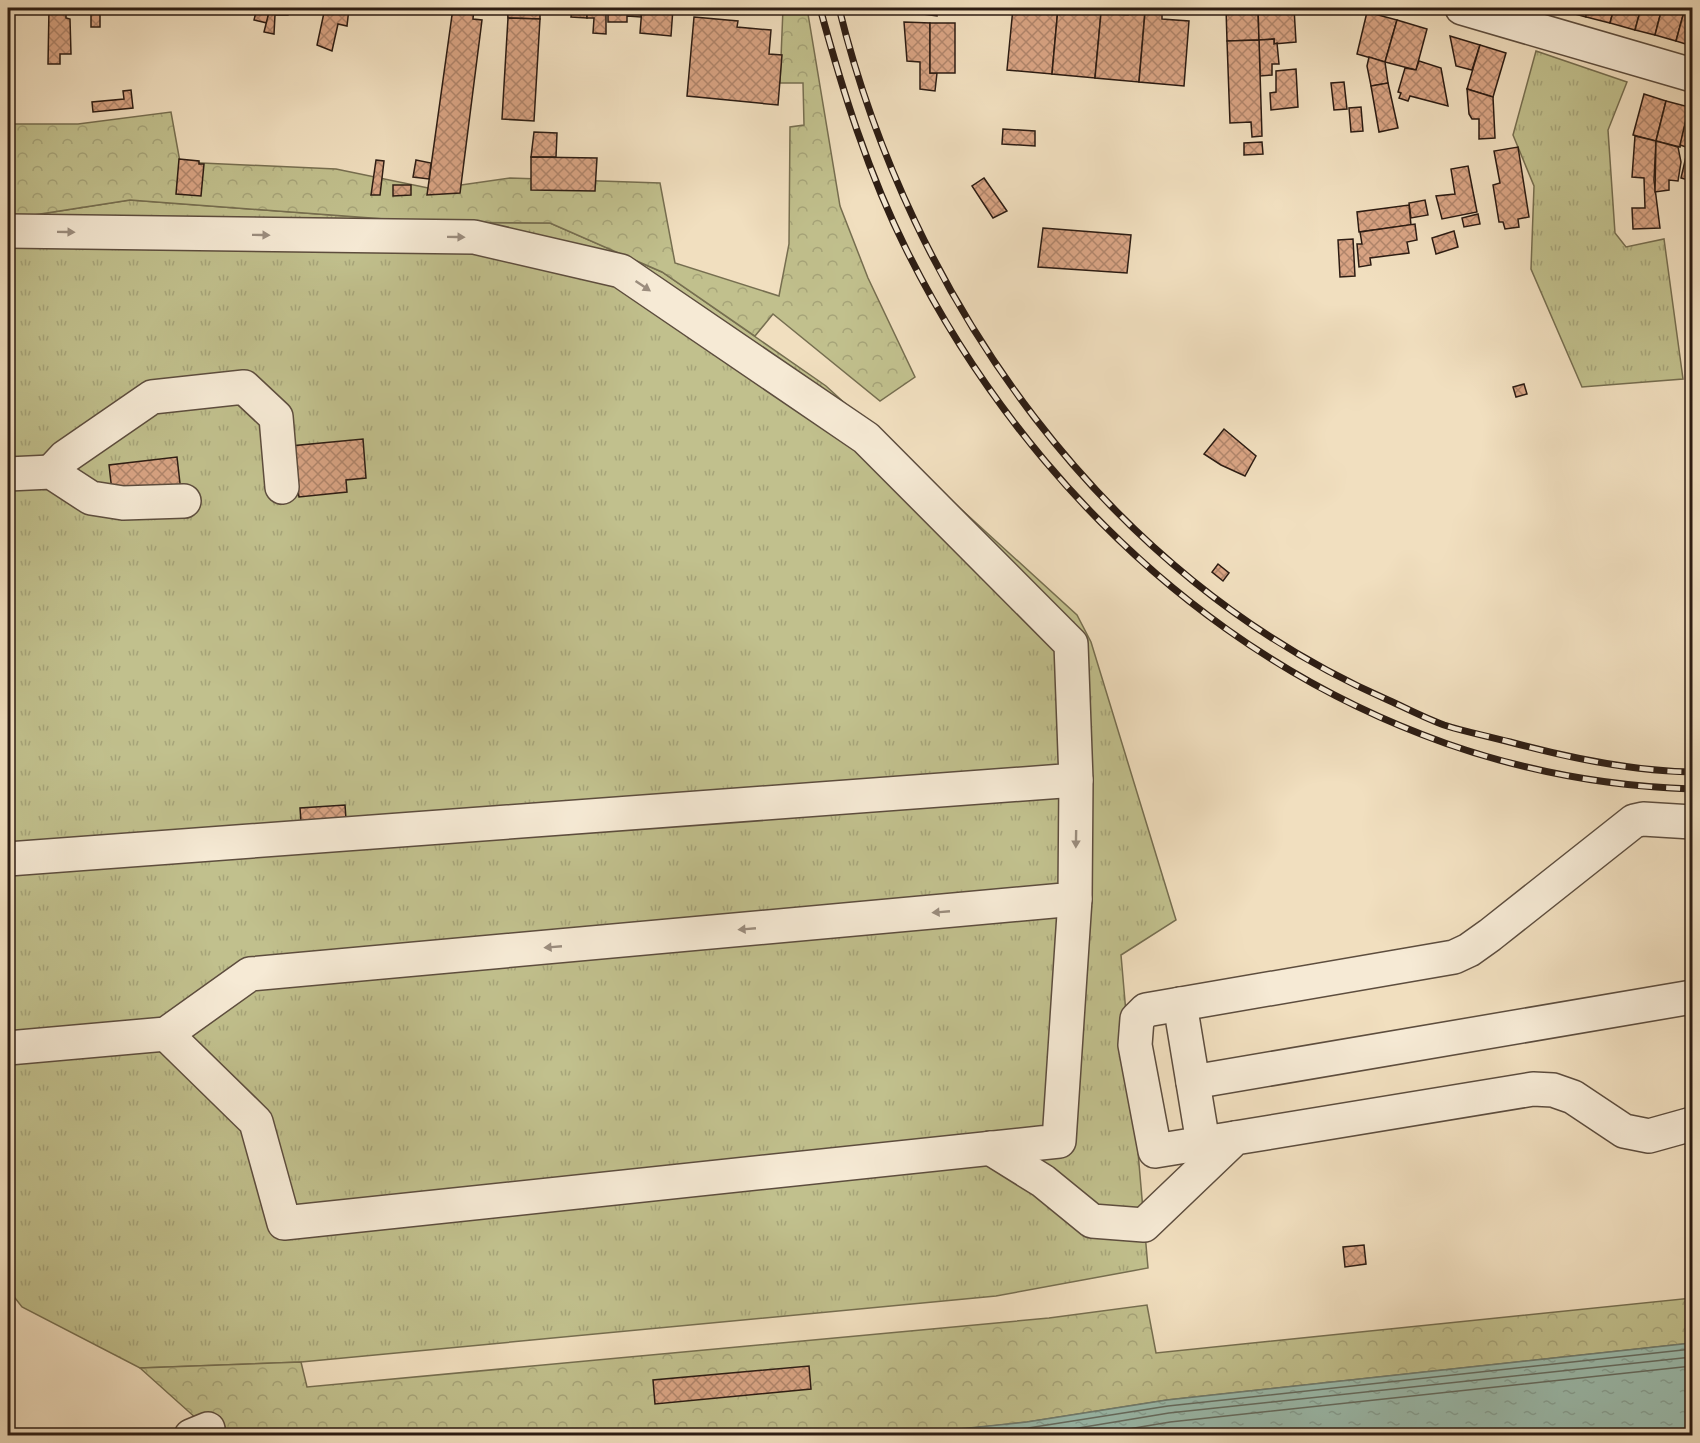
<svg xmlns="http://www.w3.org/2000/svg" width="1700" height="1443" font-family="'Libre Caslon Text',serif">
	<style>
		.grass { fill: url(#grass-tufts); stroke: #766e50; stroke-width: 1.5 }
		.forest { fill: url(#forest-crowns); stroke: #766e50; stroke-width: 1.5 }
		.water { fill: url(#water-ripples); stroke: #6f7d71; stroke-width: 1.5 }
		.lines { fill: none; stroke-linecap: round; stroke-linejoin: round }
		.shore { stroke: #646c61; stroke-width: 1.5 }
		.building { fill: url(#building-cross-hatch); stroke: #2c1c13; stroke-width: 1.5 }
		.minor-casing { stroke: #5d4d3e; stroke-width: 36 }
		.minor { stroke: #f6ead5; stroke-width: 33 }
		.rail-casing { stroke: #2c1c13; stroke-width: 7 }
		.rail { stroke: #f6ead5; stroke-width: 4.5; stroke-dasharray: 14; stroke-linecap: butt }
		.oneway { fill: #9b8d7e }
	</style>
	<defs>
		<pattern id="grass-tufts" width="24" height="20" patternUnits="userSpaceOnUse" patternTransform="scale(1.5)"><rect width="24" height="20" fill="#c1c08d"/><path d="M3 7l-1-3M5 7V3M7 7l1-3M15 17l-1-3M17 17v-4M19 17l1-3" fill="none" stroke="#a6a479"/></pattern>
		<pattern id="forest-crowns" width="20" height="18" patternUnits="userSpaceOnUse" patternTransform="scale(1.5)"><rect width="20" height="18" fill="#c1c08d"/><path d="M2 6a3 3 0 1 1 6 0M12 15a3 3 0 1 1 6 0" fill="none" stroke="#a6a479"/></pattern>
		<pattern id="water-ripples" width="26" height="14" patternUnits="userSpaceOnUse" patternTransform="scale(1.5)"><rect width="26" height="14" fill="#9bbdaf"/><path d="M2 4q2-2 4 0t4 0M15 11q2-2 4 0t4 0" fill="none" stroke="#86a296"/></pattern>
		<pattern id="building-cross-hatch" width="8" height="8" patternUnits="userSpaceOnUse" patternTransform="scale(1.5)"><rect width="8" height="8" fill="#d9a484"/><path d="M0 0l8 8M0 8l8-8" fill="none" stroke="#b0856b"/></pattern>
	</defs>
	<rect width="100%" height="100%" fill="#f1dfbf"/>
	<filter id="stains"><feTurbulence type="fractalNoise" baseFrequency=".00333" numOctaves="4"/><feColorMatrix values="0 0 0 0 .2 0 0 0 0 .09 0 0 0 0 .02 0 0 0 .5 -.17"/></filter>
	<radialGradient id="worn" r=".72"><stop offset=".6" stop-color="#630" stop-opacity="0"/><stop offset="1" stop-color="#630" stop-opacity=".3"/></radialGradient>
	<g class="grass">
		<polygon points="1536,51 1627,82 1608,130 1615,233 1626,247 1664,239 1683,379 1582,387 1531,269 1534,186 1513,135"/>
		<polygon points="130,200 425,222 550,223 662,272 826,386 1077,615 1091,642 1176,920 1121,955 1148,1268 996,1296 301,1362 140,1368 22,1307 8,1289 8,219"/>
	</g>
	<g class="forest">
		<polygon points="783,8 807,8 840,206 868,278 915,377 880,401 773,314 755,336 662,272 550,223 425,222 130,200 8,219 8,124 78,124 171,112 180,162 336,169 433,189 510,178 660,183 675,263 779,296 789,244 790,127 804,125 803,83 780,83"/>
		<polygon points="1692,1298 1692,1343 1167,1400 1027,1422 900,1436 219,1435 208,1429 140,1368 301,1362 307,1387 1049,1318 1147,1305 1156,1353"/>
	</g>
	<polygon class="water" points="1692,1343 1692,1435 900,1435 1027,1422 1167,1400"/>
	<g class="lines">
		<g class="shore">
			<polyline points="958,1436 1028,1428 1168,1406 1692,1349"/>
			<polyline points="1030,1436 1169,1413 1692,1357"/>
			<polyline points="1087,1436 1170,1422 1692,1366"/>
		</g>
	</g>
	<g class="building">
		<polygon points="49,8 66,8 66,18 70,19 71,54 60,54 60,64 48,64"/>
		<rect x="91" y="8" width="9" height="19"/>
		<polygon points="257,8 270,8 267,23 254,20"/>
		<polygon points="270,8 289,8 288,15 275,15 274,34 264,32"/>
		<polygon points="325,8 349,8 347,26 338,24 332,51 317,45"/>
		<polygon points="453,8 474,8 473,19 482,20 460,193 427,195"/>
		<polygon points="507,8 540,8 540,19 508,18"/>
		<polygon points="572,8 587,8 587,18 571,17"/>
		<polygon points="587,8 606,8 606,34 593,33 594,18 587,18"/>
		<polygon points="608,8 642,8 641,17 627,16 627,22 608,22"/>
		<polygon points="642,8 673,8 671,36 640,33"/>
		<polygon points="923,8 937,8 937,16 923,14"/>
		<polygon points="1013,8 1058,8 1052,74 1007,70"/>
		<polygon points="1058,8 1075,8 1074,11 1101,13 1095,78 1052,74"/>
		<polygon points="1226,8 1258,8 1259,40 1227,41"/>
		<polygon points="1258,8 1294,8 1296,42 1274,44 1274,39 1259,40"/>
		<polygon points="1560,8 1586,8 1586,17 1560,10"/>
		<polygon points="1586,8 1614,8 1610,23 1586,17"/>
		<polygon points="1614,8 1641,8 1635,30 1610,23"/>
		<polygon points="1641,8 1662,8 1655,35 1635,30"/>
		<polygon points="1662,8 1685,8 1676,41 1655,35"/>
		<polygon points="1685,8 1692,8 1692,46 1676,41"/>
		<polygon points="1128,11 1145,12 1139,82 1095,78 1101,13 1128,15"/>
		<polygon points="1145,12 1162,14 1162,19 1189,21 1184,86 1139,82"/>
		<polygon points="1367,12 1397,20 1385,62 1357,54"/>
		<polygon points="694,17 738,21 737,27 771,30 769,54 782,55 778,105 687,96"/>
		<polygon points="508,18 540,19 534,121 502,119"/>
		<polygon points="1397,20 1427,29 1416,70 1385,62"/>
		<polygon points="904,22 930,23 930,73 937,73 935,91 920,89 920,62 907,61"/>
		<rect x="930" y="23" width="25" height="50"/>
		<polygon points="1450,36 1480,45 1472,70 1456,66"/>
		<polygon points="1274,39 1274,44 1277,43 1279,64 1272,64 1272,75 1260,76 1259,40"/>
		<polygon points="1259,40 1262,136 1252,137 1251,122 1230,123 1227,41"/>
		<polygon points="1480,45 1506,53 1493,97 1467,89"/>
		<polygon points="1369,57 1385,62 1388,83 1371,86 1367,66"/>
		<polygon points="1419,61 1441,68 1448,106 1410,96 1408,101 1399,98 1401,93 1398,92 1405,68 1416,70"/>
		<polygon points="1296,69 1298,107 1271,110 1270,93 1276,92 1276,71"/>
		<polygon points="1344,82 1347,109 1334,110 1331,83"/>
		<polygon points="1388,83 1398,128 1379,132 1371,86"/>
		<polygon points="1467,89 1493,97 1495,138 1479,139 1479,119 1472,119 1469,114"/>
		<polygon points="131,90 133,108 93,112 92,102 124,99 123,91"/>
		<polygon points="1644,94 1666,101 1656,141 1633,135"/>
		<polygon points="1666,101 1689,107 1680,147 1656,141"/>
		<polygon points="1361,107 1363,131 1351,132 1349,108"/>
		<polygon points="1689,107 1692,108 1692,149 1680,145"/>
		<polygon points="1003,129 1035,131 1035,146 1002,144"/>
		<polygon points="534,132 557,133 556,157 531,157"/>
		<polygon points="1635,136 1656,141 1654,180 1660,228 1633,229 1632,208 1645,208 1644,178 1632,177"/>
		<polygon points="1656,141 1678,147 1681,162 1678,181 1669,180 1669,190 1655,192"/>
		<polygon points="1262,142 1263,154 1244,155 1244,143"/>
		<polygon points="1518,147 1529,217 1518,219 1519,227 1505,229 1503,222 1499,222 1493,185 1500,183 1494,151"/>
		<polygon points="1688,148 1692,149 1692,181 1681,178"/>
		<polygon points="531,157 597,158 595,191 531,190"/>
		<polygon points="179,159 199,161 199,164 204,164 201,196 176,194"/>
		<polygon points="376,160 384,161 380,195 371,195"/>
		<polygon points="416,160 431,163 429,179 413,177"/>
		<polygon points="1468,166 1477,212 1442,219 1436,196 1455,194 1451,169"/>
		<polygon points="984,178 1007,211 993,218 972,186"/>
		<polygon points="393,185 411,185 411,195 393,196"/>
		<polygon points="1425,200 1428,215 1411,218 1409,203"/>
		<polygon points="1409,205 1411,225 1359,232 1357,212"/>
		<polygon points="1478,214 1480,224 1464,227 1462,218"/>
		<polygon points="1415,224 1417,240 1407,242 1409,253 1370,258 1371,265 1359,267 1357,244 1362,244 1360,232"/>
		<polygon points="1043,228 1131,235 1127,273 1038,267"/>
		<polygon points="1454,231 1458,247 1436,254 1432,238"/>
		<polygon points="1353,239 1355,276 1340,277 1338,240"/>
		<polygon points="1524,384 1527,394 1516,397 1513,387"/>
		<polygon points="1224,429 1256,456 1245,476 1221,465 1204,454"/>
		<polygon points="363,439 366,478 346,480 347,492 299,497 290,446"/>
		<polygon points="177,457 181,492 113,500 109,465"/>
		<polygon points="1218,564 1229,573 1223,581 1212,572"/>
		<polygon points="345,805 346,819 301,822 300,808"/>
		<polygon points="1364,1245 1366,1264 1345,1267 1343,1247"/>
		<polygon points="809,1366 811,1389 655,1404 653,1380"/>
	</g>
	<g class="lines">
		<g class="minor-casing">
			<g id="minor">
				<polyline points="1462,8 1692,75"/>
				<polyline points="8,231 474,237 621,271 866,438 1071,644 1076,780 8,859"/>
				<polyline points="51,472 65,457 152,397 244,387 276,417 282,487"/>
				<polyline points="8,474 51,472 91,498 123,503 184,501"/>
				<polyline points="1180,1004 1203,1143"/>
				<polyline points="166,1034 256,1122 284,1223 1059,1141 1075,899"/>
				<polyline points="8,1048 166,1034 250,974 1075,899 1076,780"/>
				<polyline points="1193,1082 1692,997"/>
				<polyline points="1235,1138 1155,1151 1135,1045 1137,1019 1146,1010 1454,957 1469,950 1490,935 1634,821 1643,819 1692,822"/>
				<polyline points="990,1148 1043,1181 1092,1221 1144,1225 1235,1138 1533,1089 1553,1090 1573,1097 1624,1131 1649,1136 1692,1124"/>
				<polyline points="191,1436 208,1429"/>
			</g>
		</g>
		<use href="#minor" class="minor"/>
		<g class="rail-casing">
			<g id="rail">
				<path d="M820,8C843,92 868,173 907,251C1058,553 1348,779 1692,789"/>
				<path d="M839,8C911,301 1106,577 1388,700C1406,708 1425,718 1444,725C1465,732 1488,736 1510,742C1569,758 1632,771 1692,772"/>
			</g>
		</g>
		<use href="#rail" class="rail"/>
	</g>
	<defs><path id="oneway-solid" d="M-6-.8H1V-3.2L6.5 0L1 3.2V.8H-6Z" transform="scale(1.5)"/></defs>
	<g class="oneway">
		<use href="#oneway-solid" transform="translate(66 232) rotate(1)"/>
		<use href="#oneway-solid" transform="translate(261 235) rotate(1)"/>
		<use href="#oneway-solid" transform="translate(456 237) rotate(1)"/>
		<use href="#oneway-solid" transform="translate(643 286) rotate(34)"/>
		<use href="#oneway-solid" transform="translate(1076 839) rotate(91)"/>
		<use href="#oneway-solid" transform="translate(941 912) rotate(175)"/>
		<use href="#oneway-solid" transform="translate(747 929) rotate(175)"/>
		<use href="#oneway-solid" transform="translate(553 947) rotate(175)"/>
	</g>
	<rect width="1700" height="1443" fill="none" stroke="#f1dfbf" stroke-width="30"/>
	<rect x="9" y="9" width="1682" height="1425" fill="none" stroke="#2c1c13" stroke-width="3"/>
	<rect x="15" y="15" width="1670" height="1413" fill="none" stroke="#2c1c13" stroke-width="1.5"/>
	<rect width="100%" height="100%" filter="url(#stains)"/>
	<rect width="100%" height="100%" fill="url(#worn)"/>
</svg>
